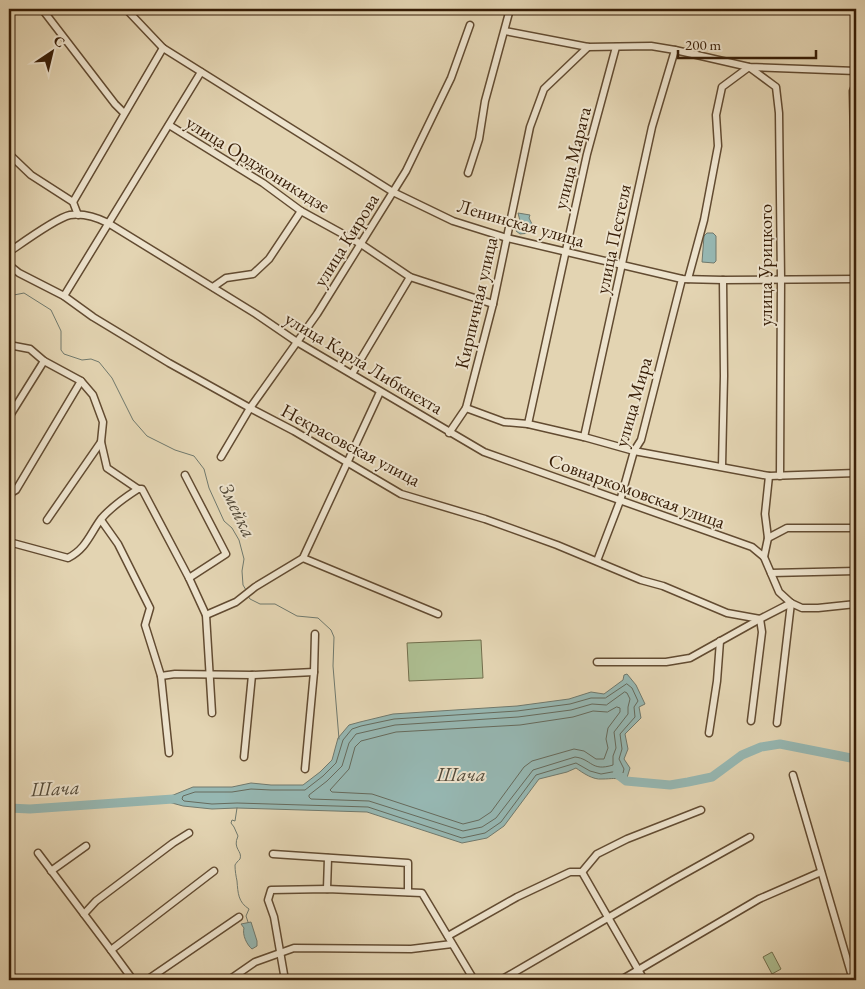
<svg xmlns="http://www.w3.org/2000/svg" width="865" height="989" font-family="'EB Garamond',serif">
	<style>
		.green { fill: #adbe91; stroke: #726e4c }
		.water { fill: #96b7b2; stroke: #70796d }
		.lines { fill: none; stroke-linecap: round; stroke-linejoin: round }
		.shore { stroke: #666a5c; stroke-width: 1 }
		.stream { stroke: #70796d; stroke-width: 1 }
		.river { stroke: #96b7b2; stroke-width: 9 }
		.minor-casing { stroke: #624b31; stroke-width: 9 }
		.minor { stroke: #ede3cd; stroke-width: 6 }
		.labels { text-anchor: middle; dominant-baseline: central; stroke-width: 4; stroke-linejoin: round; paint-order: stroke }
		.street-label { font-size: 19px; fill: #371d06; stroke: #ede3cd }
		.water-label { font-size: 20px; font-style: italic; fill: #544b3a; stroke: #ede3cd }
	</style>
	<rect width="100%" height="100%" fill="#e3d4b2"/>
	<filter id="stains"><feTurbulence type="fractalNoise" baseFrequency=".004" numOctaves="4"/><feColorMatrix values="0 0 0 0 .2 0 0 0 0 .09 0 0 0 0 .02 0 0 0 .5 -.17"/></filter>
	<radialGradient id="worn" r=".72"><stop offset=".6" stop-color="#630" stop-opacity="0"/><stop offset="1" stop-color="#630" stop-opacity=".3"/></radialGradient>
	<g class="green">
		<polygon points="481,640 483,678 409,681 407,643"/>
		<polygon points="772,952 781,969 772,974 763,957"/>
	</g>
	<g class="water">
		<polygon points="518,213 530,215 529,218 532,224 530,233 520,234 516,231 520,221"/>
		<polygon points="707,233 713,233 716,236 716,261 714,263 702,262 704,236"/>
		<path d="M627,674L636,685L645,704L639,707L641,718L625,734L628,749L624,759L630,768L626,781C614,777 613,779 602,779C593,780 583,773 576,768L567,772L539,779L504,826L487,838L462,843L367,812L237,808L212,809L183,806L161,800L193,787H232L251,783L271,785H303L320,772L332,760L338,738L349,725L360,722L393,714L517,706L569,699L591,692L604,694L623,680L624,675Z"/>
		<path d="M251,922L257,941V946L252,949C247,945 242,935 244,928L241,924Z"/>
	</g>
	<g class="lines">
		<g class="shore">
			<polygon points="627,684 632,688 638,701 634,707 635,717 620,734 622,749 619,759 624,769 623,773 612,772 601,774 590,771 576,763 536,775 501,822 485,833 462,838 368,807 237,803 212,804 184,801 182,799 183,796 195,792 232,792 251,789 271,790 305,790 323,776 336,763 343,740 352,729 361,726 394,719 517,711 570,704 591,698 605,698"/>
			<path d="M625,692L627,693L630,699L628,707V714L614,732L616,748L613,756V765C591,772 592,759 575,757L533,770L496,818L482,827L463,831L369,801L311,799L309,797V795L327,781L342,766L349,743L356,734L395,725L518,717L571,710L592,704L606,705Z"/>
			<polygon points="617,707 620,708 620,712 608,728 606,739 608,748 604,759 596,759 584,751 574,749 532,761 524,767 491,812 479,820 463,824 372,794 332,792 330,790 349,769 355,747 361,741 396,732 520,725 573,717 593,711 607,712"/>
		</g>
		<g class="stream">
			<polyline points="9,296 24,293 51,310 61,331 61,350 64,354 82,360 91,359 99,362 112,378 133,420 147,436 175,450 194,456 204,469 209,488 224,521 232,528 239,540 244,559 242,571 243,585 246,590"/>
			<polyline points="248,596 250,599 260,604 275,604 297,616 318,618 331,630 334,637 333,666 339,739"/>
			<path d="M237,808L235,821L232,820L231,823L234,827L238,836C232,849 243,851 240,859C238,861 236,863 235,865C235,871 236,876 237,881C238,893 238,902 249,909L246,916L248,922"/>
		</g>
		<g class="river">
			<polyline points="617,774 626,781 670,785 688,782 712,777 742,755 761,747 780,744 856,759"/>
			<polyline points="9,808 30,809 173,799"/>
		</g>
		<g class="minor-casing">
			<g id="minor">
				<polyline points="42,9 115,104 124,113"/>
				<polyline points="126,9 163,48 393,192 453,221 507,238 682,279 723,280 856,279"/>
				<polyline points="505,31 588,47 651,46 675,50 749,67 856,71"/>
				<polyline points="856,83 853,91 855,193 856,415"/>
				<polyline points="169,125 263,183 301,211 361,244 410,277 493,304"/>
				<polyline points="9,154 31,175 73,202 78,215"/>
				<polyline points="468,173 479,139 485,101 510,9"/>
				<polyline points="73,202 163,48"/>
				<path d="M9,252C22,243 56,218 70,215C84,213 96,217 108,223L256,314L297,342L484,452L752,547L764,557L779,592L791,603L802,608H818L856,604"/>
				<polyline points="9,265 19,273 64,296 93,317 169,363 250,408 294,431 401,494 485,519 557,545 641,580 663,586 727,613 760,619 762,632 751,721"/>
				<polyline points="688,279 704,220 718,146 716,115 722,87 749,67 776,87 779,113 781,279 780,476"/>
				<polyline points="213,287 226,278 253,274 269,259 301,211"/>
				<polyline points="64,296 201,72"/>
				<polyline points="9,345 30,349 44,361 81,381 93,395 103,422 101,442 107,468 138,489 142,489 189,578 206,615 212,713"/>
				<polyline points="352,374 410,277"/>
				<polyline points="466,408 493,304 530,127 544,89 588,47"/>
				<polyline points="9,417 44,361"/>
				<polyline points="528,424 587,154 616,47"/>
				<polyline points="449,433 466,408 504,422 528,424 584,437 634,451 769,476 856,473"/>
				<polyline points="584,437 652,127 675,50"/>
				<polyline points="221,457 250,408 317,314 406,171 451,78 470,25"/>
				<polyline points="722,466 724,376 723,280"/>
				<polyline points="185,475 226,554 189,578"/>
				<polyline points="9,494 16,490 81,381"/>
				<polyline points="47,520 101,442"/>
				<polyline points="101,520 118,544 150,608 145,625 161,676 169,753"/>
				<polyline points="768,538 787,528 856,528"/>
				<path d="M9,542L68,558C86,549 90,534 101,519C111,507 124,498 138,489"/>
				<polyline points="764,557 768,538 765,514 769,476"/>
				<polyline points="303,558 438,614"/>
				<polyline points="597,561 620,501 634,451 641,440 682,279"/>
				<polyline points="771,573 856,571"/>
				<polyline points="206,615 236,602 255,587 303,558 380,392"/>
				<polyline points="597,662 666,662 690,658 760,619 791,603"/>
				<polyline points="161,676 175,674 252,675 314,672"/>
				<polyline points="777,723 791,603"/>
				<polyline points="709,733 717,681 720,641"/>
				<polyline points="244,757 252,675"/>
				<polyline points="305,769 314,672 315,634"/>
				<polyline points="793,775 853,980"/>
				<polyline points="38,853 111,950"/>
				<polyline points="273,854 408,863 408,892"/>
				<polyline points="51,871 86,846"/>
				<polyline points="582,872 644,980"/>
				<polyline points="327,889 328,858"/>
				<polyline points="84,914 96,901 173,843 189,833"/>
				<polyline points="448,936 517,897 570,872 582,872 597,854 627,839 701,810"/>
				<polyline points="9,973 15,980"/>
				<polyline points="123,980 132,978"/>
				<polyline points="133,980 111,950 214,871"/>
				<polyline points="147,980 239,917"/>
				<polyline points="229,980 255,962 294,948 411,949 452,944"/>
				<polyline points="285,980 274,917 268,900 271,890 327,889 422,893 474,980"/>
				<polyline points="501,980 673,880 750,837"/>
				<polyline points="621,980 759,899 821,872"/>
			</g>
		</g>
		<use href="#minor" class="minor"/>
	</g>
	<g class="labels">
		<g class="street-label">
			<text transform="translate(572 158) rotate(-76)">улица Марата</text>
			<text transform="translate(258 164) rotate(32)">улица Орджоникидзе</text>
			<text transform="translate(521 223) rotate(16)">Ленинская улица</text>
			<text transform="translate(613 239) rotate(-78)">улица Пестеля</text>
			<text transform="translate(346 240) rotate(-58)">улица Кирова</text>
			<text transform="translate(765 265) rotate(-90)">улица Урицкого</text>
			<text transform="translate(476 303) rotate(-77)">Кирпичная улица</text>
			<text transform="translate(364 363) rotate(31)">улица Карла Либкнехта</text>
			<text transform="translate(633 402) rotate(-74)">улица Мира</text>
			<text transform="translate(351 445) rotate(28)">Некрасовская улица</text>
			<text transform="translate(637 491) rotate(20)">Совнаркомовская улица</text>
		</g>
		<g class="water-label">
			<text transform="translate(238 510) rotate(64)">Змейка</text>
			<text x="461" y="774">Шача</text>
			<text transform="translate(55 788) rotate(-3)">Шача</text>
		</g>
	</g>
	<rect width="865" height="989" fill="none" stroke="#e3d4b2" stroke-width="30"/>
	<rect x="10" y="10" width="845" height="969" fill="none" stroke="#371d06" stroke-width="2.5"/>
	<rect x="15" y="15" width="835" height="959" fill="none" stroke="#371d06"/>
	<g transform="translate(52 52) rotate(35)" stroke="#ede3cd" stroke-width="4" paint-order="stroke">
	<path d="M0-4L9 19L0 12L-9 19Z" fill="#371d06"/>
	<text y="-8" font-size="14" font-weight="bold" text-anchor="middle" fill="#371d06">С</text>
	</g>
	<path d="M678 50v8h138v-8" fill="none" stroke="#371d06" stroke-width="2.5"/>
	<text x="685" y="50" font-size="15" fill="#371d06" stroke="#ede3cd" stroke-width="4" paint-order="stroke">200 m</text>
	<rect width="100%" height="100%" filter="url(#stains)"/>
	<rect width="100%" height="100%" fill="url(#worn)"/>
</svg>
